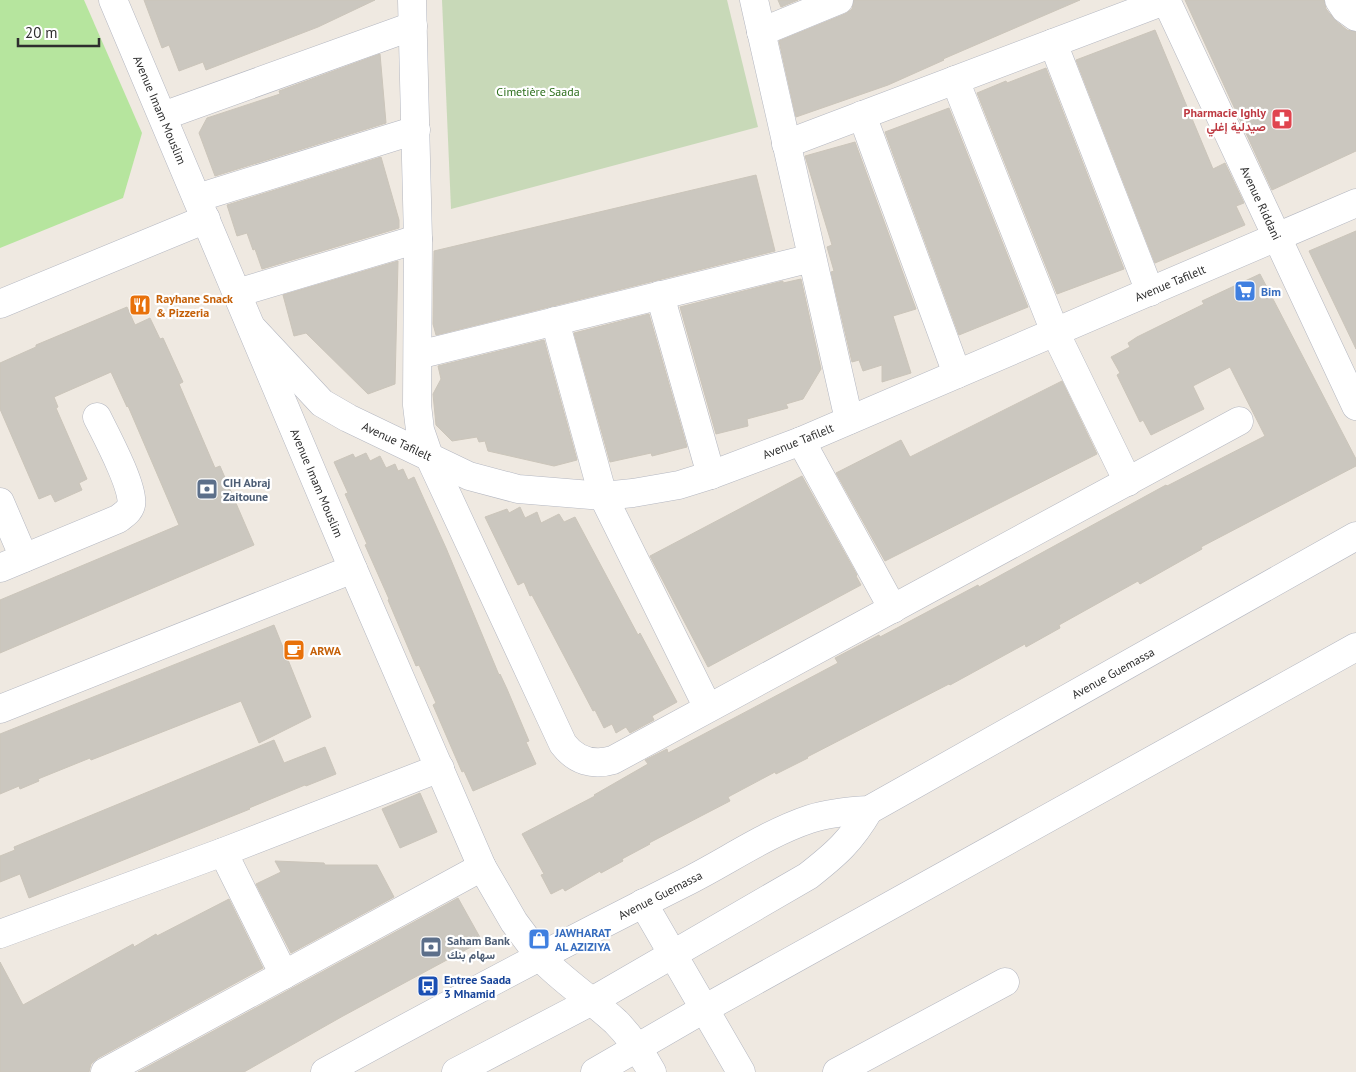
<svg xmlns="http://www.w3.org/2000/svg" width="1356" height="1072" font-family="'PT Sans',Vazirmatn,sans-serif">
	<style>
		.green { fill: #b6e59e }
		.cemetery { fill: #c8d9b8 }
		.building { fill: #cbc7bf; stroke: #cbc5ba }
		.lines { fill: none; stroke-linecap: round; stroke-linejoin: round }
		.minor-casing { stroke: #b4b7c1; stroke-width: 29 }
		.tertiary-casing { stroke: #b4b7c1; stroke-width: 29 }
		.secondary-casing { stroke: #b4b7c1; stroke-width: 29 }
		.minor { stroke: #fff; stroke-width: 28 }
		.tertiary { stroke: #fff; stroke-width: 28 }
		.secondary { stroke: #fff; stroke-width: 28 }
		.labels { text-anchor: middle; dominant-baseline: central; stroke-width: 4.5; stroke-linejoin: round; paint-order: stroke }
		.park-label { font-size: 12px; fill: #2c6e1b; stroke: #fff }
		.street-label { font-size: 12px; fill: #2e2e2e; stroke: #fff }
		.health-label { font-size: 12px; font-weight: bold; fill: #be3a42; stroke: #fff; text-anchor: end }
		.shop-label { font-size: 12px; font-weight: bold; fill: #366cbe; stroke: #fff; text-anchor: start }
		.food-label { font-size: 12px; font-weight: bold; fill: #c56008; stroke: #fff; text-anchor: start }
		.service-label { font-size: 12px; font-weight: bold; fill: #4e5e75; stroke: #fff; text-anchor: start }
		.transit-label { font-size: 12px; font-weight: bold; fill: #164399; stroke: #fff; text-anchor: start }
	</style>
	<rect width="100%" height="100%" fill="#efe9e1"/>
	<polygon class="green" points="0,0 84,0 142,133 123,198 0,248"/>
	<polygon class="cemetery" points="442,0 727,0 758,127 451,209"/>
	<g class="building">
		<polygon points="144,0 375,0 318,27 206,70 203,62 179,71 169,45 162,48"/>
		<polygon points="778,0 798,0 781,7"/>
		<polygon points="854,0 1080,0 943,59 944,60 888,85 796,117 779,41 845,14 852,9"/>
		<polygon points="1185,0 1324,0 1326,9 1336,21 1347,30 1356,32 1356,151 1272,190"/>
		<polygon points="1155,30 1213,169 1225,163 1244,203 1236,206 1245,225 1155,263 1076,60"/>
		<polygon points="380,54 386,123 215,176 199,133 207,118 280,94 279,91"/>
		<polygon points="1046,68 1124,269 1057,294 977,93 1006,81 1007,83"/>
		<polygon points="949,108 1028,307 959,335 885,132"/>
		<polygon points="855,142 916,309 893,316 911,373 882,382 882,365 863,371 859,360 852,362 831,272 834,271 827,247 832,245 805,156"/>
		<polygon points="381,157 399,220 399,228 262,269 255,249 253,250 247,233 237,236 227,205"/>
		<polygon points="756,175 775,251 436,335 433,324 434,251"/>
		<polygon points="1356,231 1356,349 1309,251"/>
		<polygon points="398,261 395,384 368,394 306,333 294,336 283,295"/>
		<polygon points="1260,274 1356,459 1356,466 1201,547 1202,549 1140,584 1138,581 1059,625 1060,628 1026,647 1025,644 950,685 949,684 807,757 808,758 776,774 775,772 728,797 730,801 649,843 650,844 622,859 623,861 601,873 600,871 565,891 563,888 551,894 541,875 544,874 522,834 595,796 594,795 648,764 645,760 667,749 668,753 838,663 835,658 879,635 880,637 978,585 979,587 1166,485 1167,486 1265,436 1230,367 1193,386 1204,409 1151,435 1143,420 1140,422 1117,375 1120,373 1111,357 1130,347 1128,343 1137,337 1204,304 1202,301"/>
		<polygon points="801,279 821,369 803,399 786,404 788,408 747,419 748,426 716,434 680,307 783,281 783,283"/>
		<polygon points="127,307 135,325 150,318 160,339 163,338 183,382 179,384 215,468 220,466 254,545 0,653 0,600 179,525 128,406 127,407 111,372 54,397 58,407 56,408 87,479 79,483 82,490 55,502 51,494 39,499 0,409 0,363 36,347 36,345"/>
		<polygon points="649,314 687,447 652,456 651,453 610,462 574,333"/>
		<polygon points="544,340 577,460 554,466 488,451 485,441 479,442 477,437 452,441 436,425 433,394 441,379 438,366"/>
		<polygon points="1062,381 1097,454 885,561 836,473 901,440 910,457"/>
		<polygon points="366,453 370,461 380,456 386,468 395,464 398,471 403,469 408,480 414,477 446,548 499,675 500,674 507,689 529,741 526,742 536,764 473,791 464,771 462,772 433,705 436,703 419,665 416,666 388,600 389,599 365,545 367,544 345,494 348,493 334,462 353,454 355,458"/>
		<polygon points="802,476 857,575 856,576 861,585 708,667 650,556"/>
		<polygon points="520,507 525,518 537,512 541,523 559,514 564,522 575,517 638,635 640,633 677,702 652,716 654,720 630,733 626,727 616,733 612,724 604,728 595,710 593,711 532,595 530,596 524,582 518,585 485,517 507,509 509,513"/>
		<polygon points="274,625 311,717 259,743 241,701 91,760 90,758 38,779 39,781 20,789 19,786 0,794 0,734"/>
		<polygon points="274,740 284,763 325,747 336,774 306,786 305,785 249,808 250,809 29,898 20,874 0,882 0,856 15,850 14,847"/>
		<polygon points="420,793 437,832 400,848 382,809"/>
		<polygon points="275,861 324,863 325,865 377,865 394,897 291,953 256,884 281,872"/>
		<polygon points="458,898 482,941 343,1016 244,1072 138,1072"/>
		<polygon points="229,899 263,968 98,1058 91,1064 89,1072 0,1072 0,962 23,1005 133,944 134,947 156,934 157,936"/>
	</g>
	<g class="lines">
		<g class="minor-casing">
			<g id="minor">
				<path d="M412,0L418,239L417,405L420,430L429,456L563,744C576,761 593,766 613,760L1239,421"/>
				<polyline points="754,0 849,420"/>
				<polyline points="1166,0 1356,406"/>
				<polyline points="1339,0 1345,9 1356,17"/>
				<polyline points="761,32 839,0"/>
				<polyline points="1053,43 1150,292"/>
				<polyline points="955,80 1055,332 1128,482"/>
				<polyline points="862,115 957,374"/>
				<polyline points="163,116 413,26"/>
				<polyline points="786,144 1167,0"/>
				<polyline points="197,198 416,130"/>
				<polyline points="237,293 418,239"/>
				<polyline points="660,295 711,475"/>
				<polyline points="0,304 206,219"/>
				<polyline points="555,321 603,496 708,708"/>
				<polyline points="253,329 322,403 348,418 469,476 518,489 603,496 633,493 679,485 711,475 801,441 1356,203"/>
				<polyline points="418,355 812,258"/>
				<polyline points="801,441 893,609"/>
				<polyline points="0,502 24,558"/>
				<path d="M0,568L118,519C123,515 129,512 131,505C136,491 105,433 97,417"/>
				<polyline points="0,709 353,569"/>
				<polyline points="223,852 284,975"/>
				<polyline points="643,903 741,1072"/>
				<polyline points="0,934 223,852 440,768"/>
				<path d="M540,957C563,981 591,999 616,1022C631,1037 642,1054 652,1072"/>
				<polyline points="105,1072 482,867"/>
				<polyline points="595,1072 704,1009 1356,647"/>
				<polyline points="837,1072 1005,982"/>
			</g>
		</g>
		<g class="tertiary-casing">
			<polyline id="tertiary" points="113,0 353,569 482,867 514,922 540,957"/>
		</g>
		<g class="secondary-casing">
			<g id="secondary">
				<path d="M325,1072C443,1007 562,944 682,884C725,863 765,834 810,819C829,813 850,811 869,810L1356,536"/>
				<path d="M456,1072L592,1001L808,876C836,854 851,841 869,810"/>
			</g>
		</g>
		<use href="#minor" class="minor"/>
		<use href="#tertiary" class="tertiary"/>
		<use href="#secondary" class="secondary"/>
	</g>
	<defs>
		<g id="pharmacy-square" transform="scale(1.125)"><rect x="-9" y="-9" width="18" height="18" rx="4" fill="#e0444e" stroke="#fff"/><path d="M-2-6h4v4h4v4h-4v4h-4v-4h-4v-4h4Z" fill="#fff"/></g>
		<g id="supermarket-square" transform="scale(1.125)"><rect x="-9" y="-9" width="18" height="18" rx="4" fill="#3f7fe0" stroke="#fff"/><path d="M-6-5.5h2.5l.6 2H6L4.5 2H-2.5L-4.4-4H-6ZM-1.5 3.2a1.3 1.3 0 1 0 .1 0ZM3 3.2a1.3 1.3 0 1 0 .1 0Z" fill="#fff"/></g>
		<g id="restaurant-square" transform="scale(1.125)"><rect x="-9" y="-9" width="18" height="18" rx="4" fill="#e8710a" stroke="#fff"/><path d="M-5-6h1v4h1v-4h1v4h1v-4h1v5L-1.5 .5V6h-2V.5L-5-1ZM5-6V6H3V1.5H1.5Q1.5-4 5-6Z" fill="#fff"/></g>
		<g id="bank-square" transform="scale(1.125)"><rect x="-9" y="-9" width="18" height="18" rx="4" fill="#5c6f8a" stroke="#fff"/><path d="M-6-4H6V4H-6ZM0-2.3a2.3 2.3 0 1 0 0 4.6a2.3 2.3 0 1 0 0-4.6Z" fill="#fff"/></g>
		<g id="cafe-square" transform="scale(1.125)"><rect x="-9" y="-9" width="18" height="18" rx="4" fill="#e8710a" stroke="#fff"/><path d="M-5.5-4.5H6V0H3Q3 3.5 0 3.5H-2.5Q-5.5 3.5-5.5 0ZM3-3.2v2h1.7v-2ZM-6 4.5H4V6H-6Z" fill="#fff"/></g>
		<g id="shop-square" transform="scale(1.125)"><rect x="-9" y="-9" width="18" height="18" rx="4" fill="#3f7fe0" stroke="#fff"/><path d="M-5-2.5h2.3a2.7 3.5 0 0 1 5.4 0H5L5.5 6h-11ZM-1.5-2.5h3a1.5 2.3 0 0 0-3 0Z" fill="#fff"/></g>
		<g id="bus-square" transform="scale(1.125)"><rect x="-9" y="-9" width="18" height="18" rx="4" fill="#1a4fb4" stroke="#fff"/><path d="M-5-6H5V4H4V6H2V4H-2V6H-4V4H-5ZM-3.5-4V0h7V-4ZM-3.5 1.2v1.5H-2V1.2ZM2 1.2v1.5H3.5V1.2Z" fill="#fff"/></g>
	</defs>
	<g fill-rule="evenodd">
		<use href="#pharmacy-square" x="1282" y="119"/>
		<use href="#supermarket-square" x="1245" y="291"/>
		<use href="#restaurant-square" x="140" y="305"/>
		<use href="#bank-square" x="207" y="489"/>
		<use href="#cafe-square" x="294" y="650"/>
		<use href="#shop-square" x="539" y="939"/>
		<use href="#bank-square" x="431" y="947"/>
		<use href="#bus-square" x="428" y="986"/>
	</g>
	<g class="labels">
		<g class="park-label">
			<text x="538" y="91">Cimetière Saada</text>
		</g>
		<g class="street-label">
			<text transform="translate(160 110) rotate(67)">Avenue Imam Mouslim</text>
			<text transform="translate(1261 203) rotate(65)">Avenue Riddani</text>
			<text transform="translate(1170 283) rotate(-23)">Avenue Tafilelt</text>
			<text transform="translate(397 441) rotate(25)">Avenue Tafilelt</text>
			<text transform="translate(798 441) rotate(-22)">Avenue Tafilelt</text>
			<text transform="translate(317 483) rotate(67)">Avenue Imam Mouslim</text>
			<text transform="translate(1113 673) rotate(-29)">Avenue Guemassa</text>
			<text transform="translate(660 895) rotate(-27)">Avenue Guemassa</text>
		</g>
		<g class="health-label">
			<text x="1266" y="112">Pharmacie Ighly<tspan x="1266" dy="14">صيدلية إغلي</tspan></text>
		</g>
		<g class="shop-label">
			<text x="1261" y="291">Bim</text>
			<text x="555" y="932">JAWHARAT<tspan x="555" dy="14">AL AZIZIYA</tspan></text>
		</g>
		<g class="food-label">
			<text x="156" y="298">Rayhane Snack<tspan x="156" dy="14">&amp; Pizzeria</tspan></text>
			<text x="310" y="650">ARWA</text>
		</g>
		<g class="service-label">
			<text x="223" y="482">CIH Abraj<tspan x="223" dy="14">Zaitoune</tspan></text>
			<text x="447" y="940">Saham Bank<tspan x="447" dy="14">سهام بنك</tspan></text>
		</g>
		<g class="transit-label">
			<text x="444" y="979">Entree Saada<tspan x="444" dy="14">3 Mhamid</tspan></text>
		</g>
	</g>
	<path d="M18 38v8h81v-8" fill="none" stroke="#2e2e2e" stroke-width="2.5"/>
	<text x="25" y="38" font-size="15" fill="#2e2e2e" stroke="#ffffff" stroke-width="4" paint-order="stroke">20 m</text>
</svg>
